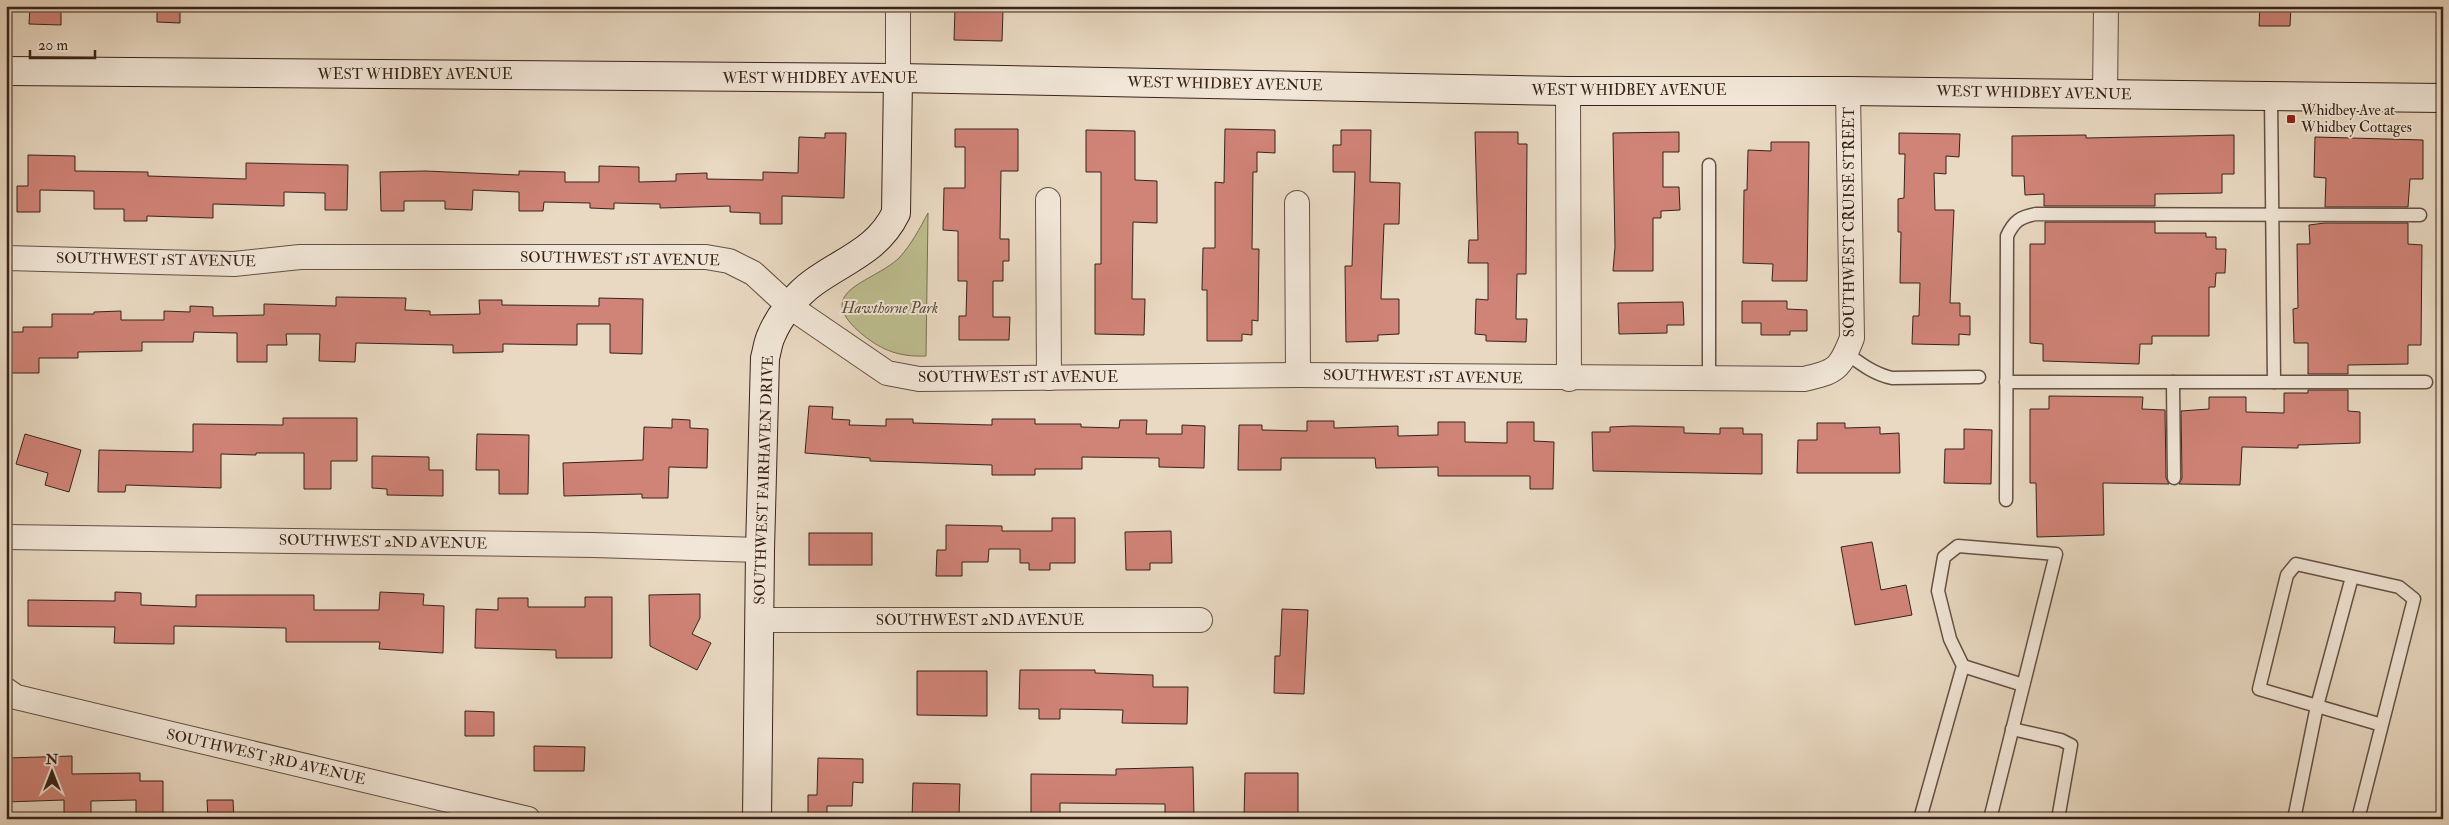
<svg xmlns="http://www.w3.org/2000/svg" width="2449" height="825" font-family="'IM FELL Double Pica',serif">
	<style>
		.green { fill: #bdbd8f; stroke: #7a7054 }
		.building { fill: #d08377; stroke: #382319 }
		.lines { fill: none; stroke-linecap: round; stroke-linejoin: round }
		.lane-casing { stroke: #645043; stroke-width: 15 }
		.street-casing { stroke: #645043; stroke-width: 26 }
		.secondary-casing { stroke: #382319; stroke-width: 30 }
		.lane { stroke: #f1e6d7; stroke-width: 12 }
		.street { stroke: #f1e6d7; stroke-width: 24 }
		.secondary { stroke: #f1e6d7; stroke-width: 28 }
		.poi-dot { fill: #8f2418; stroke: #f1e6d7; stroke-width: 2 }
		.labels { text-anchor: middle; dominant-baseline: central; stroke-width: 4; stroke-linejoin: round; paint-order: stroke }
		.street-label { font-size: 15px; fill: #382319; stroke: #f1e6d7 }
		.poi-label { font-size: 15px; fill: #382319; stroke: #f1e6d7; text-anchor: start }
		.park-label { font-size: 15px; font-style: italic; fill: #594a36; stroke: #f1e6d7 }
	</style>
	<rect width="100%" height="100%" fill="#e9d9c2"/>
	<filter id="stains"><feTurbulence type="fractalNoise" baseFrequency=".004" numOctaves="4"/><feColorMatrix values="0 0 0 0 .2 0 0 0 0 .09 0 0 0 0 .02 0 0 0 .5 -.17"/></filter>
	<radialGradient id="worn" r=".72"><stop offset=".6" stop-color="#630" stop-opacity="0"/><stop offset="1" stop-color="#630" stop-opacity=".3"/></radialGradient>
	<path class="green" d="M928,213L926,356C900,357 883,351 863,335C810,291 871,284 899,258C911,245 920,228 928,213Z"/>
	<g class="building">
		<polygon points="30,6 61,6 61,25 29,24"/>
		<polygon points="157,6 180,6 180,23 157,22"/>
		<polygon points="2260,6 2291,6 2290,26 2259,26"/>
		<polygon points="955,9 1003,10 1002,41 954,40"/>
		<polygon points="955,129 1018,129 1018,171 1001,171 1000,239 1009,239 1009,261 1003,261 1003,281 993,281 993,317 1010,317 1009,340 959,340 959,316 966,316 967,281 958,281 958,231 943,230 944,188 965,188 965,147 955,147"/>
		<polygon points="1225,129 1275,130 1275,153 1257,152 1257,172 1253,172 1252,249 1259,249 1258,321 1252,320 1252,335 1242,334 1242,341 1207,341 1207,290 1202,290 1203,248 1215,248 1215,182 1224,183"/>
		<polygon points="1086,130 1135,131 1135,180 1157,181 1157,223 1133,222 1132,299 1145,299 1144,335 1095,334 1095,264 1101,264 1101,172 1086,172"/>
		<polygon points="1341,130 1371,130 1370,182 1400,183 1399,224 1384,224 1381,299 1399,299 1399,334 1378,335 1378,341 1346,342 1345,266 1352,266 1355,172 1333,172 1333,145 1341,145"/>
		<polygon points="1475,132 1518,132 1518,144 1527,144 1526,274 1517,274 1516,319 1527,319 1526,342 1486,341 1486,335 1475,334 1476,299 1488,300 1488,263 1468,263 1469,240 1478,240"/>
		<polygon points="1679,132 1679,152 1663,152 1663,187 1679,187 1680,210 1661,211 1661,218 1653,218 1653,271 1613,271 1615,247 1613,133"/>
		<polygon points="825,133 846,133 844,198 782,196 782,224 760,224 760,213 730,212 730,206 660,208 660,204 614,203 614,209 590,208 590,203 544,202 543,211 519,211 519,192 473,190 472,210 445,209 445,201 404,201 404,211 381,211 380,172 425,171 519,175 519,171 565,172 565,182 599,182 599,166 639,167 639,182 676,181 676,174 707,173 707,179 763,180 763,172 798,173 799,137 825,138"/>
		<polygon points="1899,133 1960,134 1959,157 1946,156 1946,174 1934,173 1935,210 1954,210 1950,303 1960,303 1960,316 1970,316 1970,335 1959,334 1959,345 1912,344 1913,316 1919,316 1920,283 1900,283 1901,232 1898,232 1898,199 1904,198 1905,154 1899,154"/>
		<polygon points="2086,135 2086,138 2234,135 2234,174 2222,174 2222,193 2155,194 2155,206 2044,206 2044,194 2025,195 2024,176 2012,176 2012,136"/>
		<polygon points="2315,137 2423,140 2423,179 2410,179 2408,207 2325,207 2326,178 2314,177"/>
		<polygon points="1771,142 1809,142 1807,281 1772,281 1773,264 1743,263 1744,190 1747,190 1748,150 1771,151"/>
		<polygon points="28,155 75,156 75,171 148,172 148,176 246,179 246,163 348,165 347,210 325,210 325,193 284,192 284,206 213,204 213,218 147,216 147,221 124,221 124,209 94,209 94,191 40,190 40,212 17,212 17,186 28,186"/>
		<polygon points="2045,222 2155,222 2155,233 2206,233 2206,237 2216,237 2216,249 2226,249 2225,273 2216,273 2215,287 2209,287 2209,336 2152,336 2152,344 2140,344 2139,364 2043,361 2043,344 2030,343 2030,244 2045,244"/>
		<polygon points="2325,223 2408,223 2408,244 2422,245 2421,345 2408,345 2408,364 2348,365 2348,374 2308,374 2308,343 2294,343 2293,309 2298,308 2297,244 2310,244 2309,225"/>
		<polygon points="336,297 406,298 405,310 430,311 430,315 480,314 479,300 502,300 502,305 599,306 599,298 643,299 642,354 610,353 610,324 577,324 577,345 503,344 503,352 453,353 453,345 356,343 355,362 319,361 320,334 286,334 287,345 267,345 267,362 237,362 237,333 194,332 193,342 142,342 142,351 78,352 78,358 39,358 39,373 11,373 11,332 23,332 23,327 52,327 52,314 94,314 94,312 121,311 121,320 164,320 164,311 190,312 190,306 213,307 213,316 264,315 264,304 336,306"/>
		<polygon points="1742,301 1787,301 1787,309 1807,310 1807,331 1790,331 1790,335 1761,335 1761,323 1742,323"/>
		<polygon points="1683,302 1684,325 1667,325 1667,333 1619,334 1618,303"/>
		<polygon points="2308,390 2348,390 2348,411 2360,412 2360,443 2298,445 2298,448 2242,447 2240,485 2179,484 2182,478 2181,411 2209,409 2209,397 2246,397 2246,412 2284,413 2284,393 2308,393"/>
		<polygon points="2049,396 2143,397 2142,409 2165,410 2166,478 2169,484 2103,483 2104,535 2037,537 2036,483 2030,483 2030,409 2049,409"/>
		<polygon points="809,406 833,407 832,419 850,420 849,425 886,426 886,419 913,419 913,423 992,425 992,419 1035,419 1035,424 1081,424 1081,427 1119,428 1120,420 1147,420 1146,434 1182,434 1182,425 1205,426 1204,468 1159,467 1159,458 1082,457 1082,469 1035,469 1035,475 992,475 992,465 870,461 870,458 805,453"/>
		<polygon points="283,418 357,418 357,461 331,461 331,489 304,489 304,453 256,453 256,455 221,454 221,488 126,485 125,492 98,492 99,450 193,452 193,424 283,425"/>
		<polygon points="672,419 690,420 690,428 708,429 707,468 669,467 668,498 642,498 642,494 564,496 563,463 643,460 644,427 672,428"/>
		<polygon points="1307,421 1334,421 1334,428 1398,426 1398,436 1438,435 1438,422 1465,422 1465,442 1507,443 1507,422 1534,422 1534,441 1554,442 1553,489 1530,489 1530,476 1438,476 1438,467 1376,468 1375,458 1281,458 1281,470 1238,470 1239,425 1262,425 1262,430 1307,431"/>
		<polygon points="1817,423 1845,423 1845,428 1880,427 1880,434 1899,433 1900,473 1797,473 1798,440 1817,440"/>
		<polygon points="1633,426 1684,427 1684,433 1720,434 1720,428 1743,428 1743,434 1762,434 1762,474 1593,471 1592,432 1610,432 1610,427"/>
		<polygon points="1964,429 1992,430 1991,484 1944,483 1945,449 1964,449"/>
		<polygon points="25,434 81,450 69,492 45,485 48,473 16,464"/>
		<polygon points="477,434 529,435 528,494 499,494 499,470 476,470"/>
		<polygon points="372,456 429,457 429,470 443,470 443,496 387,495 387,489 372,488"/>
		<polygon points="1052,518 1075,518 1075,563 1050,563 1050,570 1029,570 1029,563 1020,563 1020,549 989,549 988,562 962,562 962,576 936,576 937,550 946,550 946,525 1002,526 1002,531 1052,531"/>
		<polygon points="1171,531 1172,563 1150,563 1150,570 1126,570 1125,532"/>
		<rect x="809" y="533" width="63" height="32"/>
		<polygon points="1872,542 1881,590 1906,585 1912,615 1855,625 1841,547"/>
		<polygon points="115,592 141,593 141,605 196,607 196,595 314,595 314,610 379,610 380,592 424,594 423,605 444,606 443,653 379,649 380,642 286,642 286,628 174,626 174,644 114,643 115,627 28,626 28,600 115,601"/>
		<polygon points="700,594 700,618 692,634 711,643 697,670 650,646 649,595"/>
		<polygon points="585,597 612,597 612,658 556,658 556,650 475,648 476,609 498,610 498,598 528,598 528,607 585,607"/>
		<polygon points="1282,609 1308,610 1304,694 1274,693 1275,656 1280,656"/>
		<polygon points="1020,670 1095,670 1095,673 1153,675 1153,687 1188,687 1187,724 1122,723 1123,710 1060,709 1060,719 1039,719 1039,709 1019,709"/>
		<polygon points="917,671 987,671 987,716 917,715"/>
		<polygon points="465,711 494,712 494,736 465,736"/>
		<polygon points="534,746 585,747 584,771 534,771"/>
		<polygon points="72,756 72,774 140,773 140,781 163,781 163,819 136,819 136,800 91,801 91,819 64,819 64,800 6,802 7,758"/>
		<polygon points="818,758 863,759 863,783 853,782 852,806 827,806 827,819 808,818 808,795 817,795"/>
		<polygon points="1193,767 1194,819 1165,819 1165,804 1060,803 1060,819 1031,819 1031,774 1116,775 1116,769"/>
		<polygon points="1245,773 1298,773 1298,815 1280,815 1280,819 1244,819"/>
		<polygon points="913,783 960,784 959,815 938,815 938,819 912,819"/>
		<polygon points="207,800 233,800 234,819 208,819"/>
	</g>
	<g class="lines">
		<g class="lane-casing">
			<g id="lane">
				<polyline points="2271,96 2274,382"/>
				<polyline points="1709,165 1709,379"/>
				<path d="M1846,353C1861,364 1874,374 1892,378L1979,377"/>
				<polyline points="2006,382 2426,382"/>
				<polyline points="2173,382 2174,478"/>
				<path d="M2006,500L2007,236C2014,221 2020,217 2036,214L2420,215"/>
				<polyline points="1963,666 2023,685"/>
				<polyline points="2012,729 2061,740 2071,745 2058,819"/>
				<polyline points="1920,819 1963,666 1950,639 1938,591 1944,557 1958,546 2056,554 1990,819"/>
				<polyline points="2294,819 2317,706 2352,577"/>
				<polyline points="2358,819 2414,599 2399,587 2296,564 2287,575 2259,689 2382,725"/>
			</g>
		</g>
		<g class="street-casing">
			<g id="street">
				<polyline points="898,78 898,6"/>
				<polyline points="1568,91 1569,379"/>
				<polyline points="2105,94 2106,6"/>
				<polyline points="1048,200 1049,378"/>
				<polyline points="1297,203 1298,375"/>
				<path d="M6,258L234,264L300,257H706L729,261L753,273L789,306L887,373L919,379L1298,375L1804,379C1836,372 1840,369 1852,338L1848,91"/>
				<polyline points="6,537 593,545 760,550"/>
				<polyline points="759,620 1200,620"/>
				<polyline points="6,690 16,697 528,819"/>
			</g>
		</g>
		<g class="secondary-casing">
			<g id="secondary">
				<polyline points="6,71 898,78 1568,91 1848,91 2443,98"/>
				<path d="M757,819L760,550L765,358C767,351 768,342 771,336C779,316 797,294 814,282C846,259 878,250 896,213L898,78"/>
			</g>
		</g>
		<use href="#lane" class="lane"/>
		<use href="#street" class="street"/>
		<use href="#secondary" class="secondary"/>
	</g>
	<rect class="poi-dot" x="2286" y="114" width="10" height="10" rx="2.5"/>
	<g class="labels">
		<g class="street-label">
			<text x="415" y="74">WEST WHIDBEY AVENUE</text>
			<text x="820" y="78">WEST WHIDBEY AVENUE</text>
			<text transform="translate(1225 84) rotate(1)">WEST WHIDBEY AVENUE</text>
			<text x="1629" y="90">WEST WHIDBEY AVENUE</text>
			<text transform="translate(2034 93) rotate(1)">WEST WHIDBEY AVENUE</text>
			<text transform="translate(1849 222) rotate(-90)">SOUTHWEST CRUISE STREET</text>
			<text transform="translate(620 259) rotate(1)">SOUTHWEST 1ST AVENUE</text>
			<text transform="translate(156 260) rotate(1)">SOUTHWEST 1ST AVENUE</text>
			<text x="1018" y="377">SOUTHWEST 1ST AVENUE</text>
			<text transform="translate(1423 377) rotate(1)">SOUTHWEST 1ST AVENUE</text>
			<text transform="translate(764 480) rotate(-88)">SOUTHWEST FAIRHAVEN DRIVE</text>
			<text transform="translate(383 542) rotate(1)">SOUTHWEST 2ND AVENUE</text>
			<text x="980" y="620">SOUTHWEST 2ND AVENUE</text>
			<text transform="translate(266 757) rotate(13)">SOUTHWEST 3RD AVENUE</text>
		</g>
		<g class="poi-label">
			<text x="2301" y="110">Whidbey Ave at<tspan x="2301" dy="17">Whidbey Cottages</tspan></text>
		</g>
		<g class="park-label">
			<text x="890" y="308">Hawthorne Park</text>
		</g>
	</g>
	<rect width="2449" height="825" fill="none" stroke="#e9d9c2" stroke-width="25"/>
	<rect x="8" y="8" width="2434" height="810" fill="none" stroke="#382319" stroke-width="2.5"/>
	<rect x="12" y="12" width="2424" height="800" fill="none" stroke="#382319"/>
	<g transform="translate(52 772)" stroke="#f1e6d7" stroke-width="4" paint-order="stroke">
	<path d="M0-4L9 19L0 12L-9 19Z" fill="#382319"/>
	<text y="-8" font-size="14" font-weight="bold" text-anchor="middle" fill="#382319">N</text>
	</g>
	<path d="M30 50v8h65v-8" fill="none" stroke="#382319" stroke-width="2.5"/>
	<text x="38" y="50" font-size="15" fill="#382319" stroke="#f1e6d7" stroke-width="4" paint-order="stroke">20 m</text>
	<rect width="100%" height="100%" filter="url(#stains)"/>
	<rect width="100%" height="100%" fill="url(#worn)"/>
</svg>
